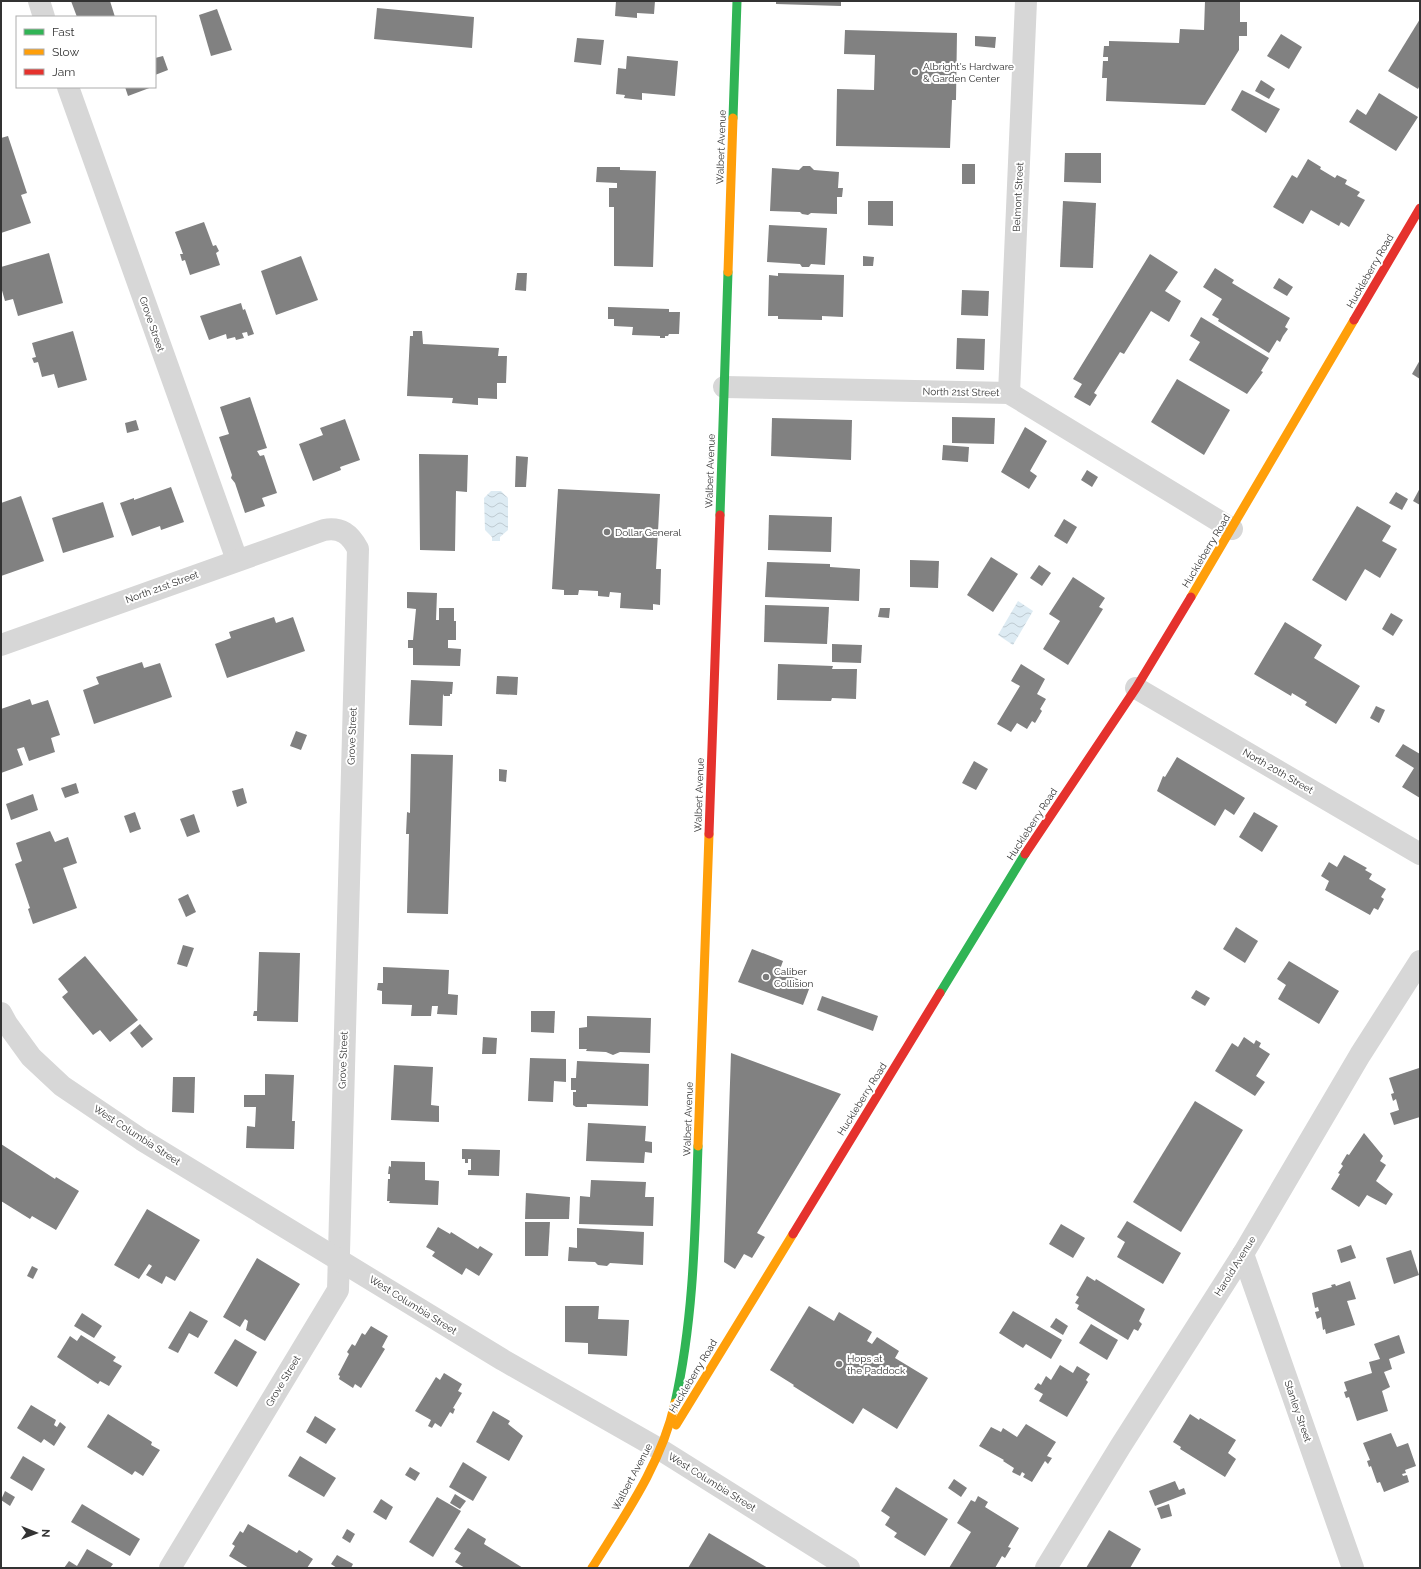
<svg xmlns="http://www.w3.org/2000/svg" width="1421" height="1569" font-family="Raleway,sans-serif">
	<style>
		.water { fill: url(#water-waves) }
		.building { fill: #818181 }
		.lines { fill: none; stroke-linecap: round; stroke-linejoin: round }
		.street { stroke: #d7d7d7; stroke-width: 22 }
		.fast { stroke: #30b455; stroke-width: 9 }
		.slow { stroke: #ff9f0a; stroke-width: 9 }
		.jam { stroke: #e5322d; stroke-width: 9 }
		.poi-dot { fill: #7a7a7a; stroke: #fff; stroke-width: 1.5 }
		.labels { text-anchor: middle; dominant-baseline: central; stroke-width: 4; stroke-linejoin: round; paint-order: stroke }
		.poi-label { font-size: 10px; fill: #333; stroke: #fff; text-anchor: start }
		.street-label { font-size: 10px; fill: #333; stroke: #fff }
	</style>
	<defs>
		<pattern id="water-waves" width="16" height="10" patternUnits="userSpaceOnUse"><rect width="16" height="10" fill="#ddebf3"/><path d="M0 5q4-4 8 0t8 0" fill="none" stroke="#becad1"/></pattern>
	</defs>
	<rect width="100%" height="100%" fill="#fff"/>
	<g class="water">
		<polygon points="491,491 501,491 508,498 508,530 500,537 500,541 492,541 492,537 485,530 484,498"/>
		<polygon points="1018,601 1033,611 1013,645 998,635"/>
	</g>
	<g class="building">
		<polygon points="71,1 110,1 115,17 77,17"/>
		<polygon points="616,1 655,1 654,14 637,13 637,18 615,16"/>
		<polygon points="776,1 841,1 841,6 776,4"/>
		<polygon points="1205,1 1240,1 1240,22 1247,22 1247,36 1239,36 1239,50 1205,105 1106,101 1107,78 1102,78 1103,61 1108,61 1108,57 1103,57 1104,46 1109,46 1109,41 1179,43 1180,29 1204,30"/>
		<polygon points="377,8 474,17 472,48 374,39"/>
		<polygon points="217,9 232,50 211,56 199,15"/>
		<polygon points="1420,19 1420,85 1418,89 1388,71"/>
		<polygon points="845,30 957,33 956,100 952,100 950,148 836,146 837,89 874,90 875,55 844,54"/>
		<polygon points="1281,34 1302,47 1289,69 1267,56"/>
		<polygon points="975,36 996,37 995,48 975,46"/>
		<polygon points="577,38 604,40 601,65 574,62"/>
		<polygon points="163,56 168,70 155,75 155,58"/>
		<polygon points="627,56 678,61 675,96 642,93 642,100 624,98 625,95 616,94 618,68 626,69"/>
		<polygon points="1261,80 1275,89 1269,99 1255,91"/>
		<polygon points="125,87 152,87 128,96"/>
		<polygon points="1242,90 1280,109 1266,133 1231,110"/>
		<polygon points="1379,93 1418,117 1396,151 1349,122 1357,109 1366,115"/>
		<polygon points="8,136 27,193 21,195 31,223 1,233 1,138"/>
		<polygon points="1065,153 1101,153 1101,183 1064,182"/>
		<polygon points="1308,159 1321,167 1320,169 1335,178 1337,175 1347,180 1345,184 1360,192 1357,196 1365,200 1349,227 1341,222 1339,226 1311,210 1303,224 1273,207 1292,175 1297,178"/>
		<rect x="962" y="164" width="13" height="20"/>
		<polygon points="803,166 810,166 814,170 839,172 838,188 843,188 842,197 837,197 837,214 811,213 808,215 802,214 800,212 770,211 772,168 799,170"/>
		<polygon points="597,167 620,167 620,170 656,171 653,267 614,266 614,207 609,207 609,188 617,188 617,183 596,182"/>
		<polygon points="868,201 893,201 893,226 868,225"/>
		<polygon points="1063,201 1096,203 1093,268 1060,267"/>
		<polygon points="204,222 213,246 216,245 219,251 216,253 220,265 190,275 185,260 182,261 180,254 183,254 175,232"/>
		<polygon points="769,225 827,228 825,265 811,264 809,267 802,267 800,264 767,262"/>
		<polygon points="49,253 63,303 18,316 13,299 5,301 1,287 1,267"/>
		<polygon points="1150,254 1178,272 1165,291 1181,301 1169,322 1151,311 1124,354 1120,352 1094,393 1097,395 1090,406 1074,397 1082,384 1073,379"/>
		<polygon points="301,256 318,300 276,315 261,271"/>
		<polygon points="863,256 874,257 873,266 863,266"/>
		<polygon points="1215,268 1234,280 1232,283 1290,318 1285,327 1288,329 1283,336 1280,342 1277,340 1269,353 1218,321 1219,319 1212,315 1222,299 1203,287"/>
		<polygon points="517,273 527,273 526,291 515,290"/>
		<polygon points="778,273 844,275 843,317 822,316 822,320 778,319 778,316 768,316 769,275 778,276"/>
		<polygon points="1279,278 1293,287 1287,296 1273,288"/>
		<polygon points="962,290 989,291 988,316 961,315"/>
		<polygon points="241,303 243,310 245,309 254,334 248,336 247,332 242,333 244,338 236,340 235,337 227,339 226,334 209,340 200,316"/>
		<polygon points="608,307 669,309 669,312 680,312 679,334 669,334 668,336 665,336 665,338 660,338 660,336 632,335 633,327 614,326 614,319 608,319"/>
		<polygon points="1201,317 1269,358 1261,371 1263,372 1247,394 1189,360 1200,342 1190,336"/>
		<polygon points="73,331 87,380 58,388 54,374 42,377 38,362 34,363 32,358 36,357 32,343"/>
		<polygon points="413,331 422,331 423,344 499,348 498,356 507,356 506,383 497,383 497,399 478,398 478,405 452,403 453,398 407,396 410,336 413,336"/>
		<polygon points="957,338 985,339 984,370 956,369"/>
		<polygon points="1420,360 1420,379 1412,374"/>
		<polygon points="1177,379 1230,410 1204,455 1151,422"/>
		<polygon points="250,397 267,448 257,451 260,456 264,455 277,493 262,498 265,506 245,513 235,483 231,478 232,475 219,437 229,434 220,407"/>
		<polygon points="952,417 995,418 994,444 952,443"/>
		<polygon points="772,418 852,420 851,460 771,456"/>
		<polygon points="345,419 360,460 340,467 341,470 313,481 299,444 323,435 320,428"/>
		<polygon points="136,420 139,430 127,433 125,423"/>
		<polygon points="1025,427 1047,441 1030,471 1037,476 1029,489 1001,472"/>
		<polygon points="943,445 969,447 968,462 942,460"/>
		<polygon points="419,454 468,455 467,492 456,491 455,551 420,550"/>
		<polygon points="516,456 528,457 526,487 515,487"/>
		<polygon points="1087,470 1098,477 1092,487 1081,480"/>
		<polygon points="171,487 184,522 161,530 160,526 132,536 120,503 134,498 134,500"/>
		<polygon points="1420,488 1420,505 1413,501"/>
		<polygon points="558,489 660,494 656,569 661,569 660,605 653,604 653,610 620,608 621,593 610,592 609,597 598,596 598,591 579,590 578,595 564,595 564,590 552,589"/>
		<polygon points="1396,492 1408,499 1402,510 1389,503"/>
		<polygon points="21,496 44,561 1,576 1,503"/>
		<polygon points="103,502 114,537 63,553 52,518"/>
		<polygon points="1357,506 1391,526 1382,541 1397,549 1380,578 1365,569 1346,601 1312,580"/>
		<polygon points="769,515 832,517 831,552 768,550"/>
		<polygon points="1064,519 1077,527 1067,544 1054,536"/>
		<polygon points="991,557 1018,574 993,612 967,595"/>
		<polygon points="910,560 939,561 938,588 910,587"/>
		<polygon points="767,562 830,564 830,567 860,569 859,601 765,597"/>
		<polygon points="1039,565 1051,573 1042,586 1030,578"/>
		<polygon points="1073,577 1105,598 1099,607 1103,609 1068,665 1043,649 1060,621 1049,614"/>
		<polygon points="407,592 437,593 436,620 439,620 439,608 454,608 454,621 456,621 456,640 448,640 448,648 461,649 460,666 413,665 413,648 408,648 408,640 413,640 416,609 407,608"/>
		<polygon points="765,605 829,607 827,644 764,642"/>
		<polygon points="880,608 890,608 889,618 878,617"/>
		<polygon points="1391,613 1403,620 1393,636 1382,629"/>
		<polygon points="274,617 276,623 293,617 305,651 227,678 215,644 231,638 229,632"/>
		<polygon points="1285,622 1322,645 1314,658 1360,686 1336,724 1305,705 1307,702 1292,693 1291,696 1254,674"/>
		<polygon points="832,644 862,645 861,663 832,662"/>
		<polygon points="142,662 144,668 160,663 172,697 94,724 83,690 99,684 96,677"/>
		<polygon points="778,664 833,666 832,669 857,669 856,699 832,698 831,701 777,700"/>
		<polygon points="1021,664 1045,679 1037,694 1046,699 1040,709 1042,711 1035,723 1032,721 1027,729 1017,723 1011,732 997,724 1020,686 1011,681"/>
		<polygon points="497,676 518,677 517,695 496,694"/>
		<polygon points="411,680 453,682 452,694 450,694 450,696 444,696 443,694 442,726 409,725"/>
		<polygon points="30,699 32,705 48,700 60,735 51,738 55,752 29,761 24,747 17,749 23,765 1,773 1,709"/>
		<polygon points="1376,706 1385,710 1379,723 1370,718"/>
		<polygon points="296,731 307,735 301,750 290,746"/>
		<polygon points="1403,744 1420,754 1420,798 1402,787 1414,768 1395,756"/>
		<polygon points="411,754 453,755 448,914 407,913 409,834 406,834 407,812 410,813"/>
		<polygon points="1177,757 1245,798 1234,815 1225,809 1215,826 1157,791 1163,776 1165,777"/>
		<polygon points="974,761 988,769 976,790 962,783"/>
		<polygon points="499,769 507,770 506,782 499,781"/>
		<polygon points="76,783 79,793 65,798 61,788"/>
		<polygon points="243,788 247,803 237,807 232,791"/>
		<polygon points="33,794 38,810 11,820 6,804"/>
		<polygon points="135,812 141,829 130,833 124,816"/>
		<polygon points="1254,812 1278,826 1262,852 1239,837"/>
		<polygon points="194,814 200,832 187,837 180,819"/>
		<polygon points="50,831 55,842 68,837 77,863 63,868 77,908 33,924 28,909 30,908 15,864 22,861 16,843"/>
		<polygon points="1344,855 1367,868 1365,870 1372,874 1369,879 1386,889 1381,897 1384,899 1378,910 1374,908 1370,915 1325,890 1329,881 1321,876 1329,862 1337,867"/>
		<polygon points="188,894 196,912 186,917 178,899"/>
		<polygon points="1236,927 1258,941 1245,963 1223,949"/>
		<polygon points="183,945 194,948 187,967 177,964"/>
		<polygon points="752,949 783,961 779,972 811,984 803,1005 738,982"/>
		<polygon points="259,952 300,953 298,1022 257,1021 257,1016 253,1016 254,1011 257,1011"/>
		<polygon points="85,956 138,1020 110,1042 100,1030 93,1035 62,997 68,992 58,979"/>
		<polygon points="1289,961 1339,991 1319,1024 1278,999 1286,985 1277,979"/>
		<polygon points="383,967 449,970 448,994 458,995 457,1015 437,1014 438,1006 432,1006 431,1016 411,1016 412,1005 382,1004 382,991 377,990 378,983 383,983"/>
		<polygon points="1196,990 1210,998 1205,1006 1191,998"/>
		<polygon points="822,996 878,1016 873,1031 817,1010"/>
		<polygon points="531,1011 555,1011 554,1033 531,1032"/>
		<polygon points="587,1016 651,1018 650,1053 620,1052 613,1055 606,1052 586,1051 587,1049 579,1049 579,1028 587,1027"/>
		<polygon points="140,1024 153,1039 142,1048 130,1033"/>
		<polygon points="483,1037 497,1038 496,1054 482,1054"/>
		<polygon points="1244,1037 1254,1044 1256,1040 1261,1043 1259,1047 1270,1054 1256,1076 1265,1082 1255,1096 1215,1071 1232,1043 1238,1047"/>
		<polygon points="731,1053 841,1094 757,1233 765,1237 752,1258 744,1254 735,1269 724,1262"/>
		<polygon points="530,1058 566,1059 566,1082 554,1081 553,1102 528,1101"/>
		<polygon points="577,1061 649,1064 648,1106 587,1104 587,1107 576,1107 573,1105 573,1092 576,1092 576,1090 571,1090 571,1078 576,1078"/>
		<polygon points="394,1065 433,1067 431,1105 439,1106 439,1122 391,1120"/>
		<polygon points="1419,1068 1420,1117 1394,1125 1390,1113 1399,1110 1396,1099 1393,1101 1391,1094 1394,1093 1389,1078"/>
		<polygon points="265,1074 294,1075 292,1121 295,1121 294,1149 246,1148 247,1126 255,1127 256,1107 244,1107 244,1095 265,1095"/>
		<polygon points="173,1077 195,1077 194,1113 172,1112"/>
		<polygon points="1195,1101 1243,1130 1181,1232 1133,1202"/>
		<polygon points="588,1123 646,1126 645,1141 652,1142 652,1153 645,1152 644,1163 586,1161"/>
		<polygon points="1364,1133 1383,1156 1380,1161 1386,1165 1376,1181 1393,1194 1386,1205 1367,1195 1359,1207 1331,1189 1340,1174 1338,1173 1343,1166 1341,1164 1347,1154 1349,1155"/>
		<polygon points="1,1144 55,1179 56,1177 79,1191 56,1230 32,1216 30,1219 1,1201"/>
		<polygon points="462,1149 500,1150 499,1176 468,1175 468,1170 471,1170 471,1159 468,1159 468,1163 465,1163 465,1159 462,1159"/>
		<polygon points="391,1161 425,1162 425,1180 439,1181 438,1205 389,1203 390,1201 387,1201 388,1179 390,1179 390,1174 388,1174 389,1166 391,1167"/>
		<polygon points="591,1180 646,1182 645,1197 654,1197 653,1226 579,1224 580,1196 590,1197"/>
		<polygon points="526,1193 570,1197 569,1219 525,1219"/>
		<polygon points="147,1209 200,1240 175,1281 166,1276 162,1284 146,1275 152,1266 149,1264 139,1279 114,1265"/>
		<polygon points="1127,1221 1181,1253 1163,1284 1117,1257 1125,1242 1117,1237"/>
		<polygon points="525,1222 550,1222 548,1256 525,1256"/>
		<polygon points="1061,1224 1085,1238 1073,1258 1049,1244"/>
		<polygon points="438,1227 450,1234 451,1232 478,1249 480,1246 493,1254 479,1276 466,1268 462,1275 432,1256 435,1252 426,1247"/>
		<polygon points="577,1228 644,1232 643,1265 610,1263 607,1266 598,1265 595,1262 568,1261 569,1247 577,1248"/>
		<polygon points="1351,1245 1356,1258 1341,1263 1337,1250"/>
		<polygon points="1411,1250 1419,1275 1394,1284 1386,1258"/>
		<polygon points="257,1258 300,1284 265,1341 246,1330 248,1321 245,1319 240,1327 223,1317"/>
		<polygon points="32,1266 38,1269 33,1279 27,1276"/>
		<polygon points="1087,1276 1095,1281 1096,1279 1145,1309 1139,1321 1142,1324 1138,1331 1134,1329 1128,1340 1077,1309 1079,1305 1075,1303 1079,1297 1076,1295"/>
		<polygon points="1350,1281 1356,1299 1347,1301 1355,1325 1326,1334 1325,1329 1323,1330 1321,1317 1317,1319 1315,1312 1319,1311 1318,1307 1315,1308 1312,1293 1332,1287 1331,1285 1335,1284 1336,1286"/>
		<polygon points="565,1306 599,1306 598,1319 629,1320 627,1356 588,1354 588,1343 565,1342"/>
		<polygon points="809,1306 834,1321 839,1312 872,1332 867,1341 872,1344 877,1337 899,1351 895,1358 928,1378 897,1429 863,1408 853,1424 793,1386 794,1385 770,1370"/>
		<polygon points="190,1311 208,1321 198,1338 189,1333 178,1353 168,1348"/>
		<polygon points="1013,1311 1062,1340 1051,1359 1026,1344 1023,1348 999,1333"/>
		<polygon points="82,1313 102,1326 94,1338 74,1326"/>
		<polygon points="1056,1318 1068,1326 1063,1335 1050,1327"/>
		<polygon points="1091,1324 1118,1340 1107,1360 1079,1343"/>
		<polygon points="371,1326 388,1336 382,1347 385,1349 361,1388 355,1384 353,1388 339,1379 340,1376 338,1375 349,1354 347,1352 352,1344 355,1346 362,1333 365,1335"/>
		<polygon points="81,1335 116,1357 113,1361 122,1366 109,1386 100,1381 98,1384 57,1357 70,1336 77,1341"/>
		<polygon points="1399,1335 1405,1353 1389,1359 1392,1369 1384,1372 1390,1387 1382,1391 1388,1411 1357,1421 1349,1397 1346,1398 1344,1392 1347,1391 1344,1382 1372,1373 1369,1362 1380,1359 1374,1344"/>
		<polygon points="235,1339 257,1352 237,1387 214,1373"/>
		<polygon points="1060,1365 1073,1373 1077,1366 1090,1374 1086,1380 1088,1382 1067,1417 1039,1401 1043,1394 1034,1389 1038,1383 1041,1385 1046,1376 1051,1380"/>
		<polygon points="444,1373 462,1384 458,1391 462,1393 453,1408 455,1409 453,1414 450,1412 441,1427 435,1423 432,1428 428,1426 431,1420 415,1411 436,1377 440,1380"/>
		<polygon points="31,1405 56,1420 54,1425 57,1427 60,1422 66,1427 54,1446 44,1439 41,1443 17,1428"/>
		<polygon points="493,1411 510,1421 508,1424 523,1436 509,1461 476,1442"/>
		<polygon points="108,1414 152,1442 151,1445 160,1450 143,1476 135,1471 132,1475 87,1447"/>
		<polygon points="1190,1414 1199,1420 1200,1418 1236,1440 1228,1453 1236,1459 1225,1477 1180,1449 1181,1447 1173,1442"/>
		<polygon points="315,1416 336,1429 326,1444 306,1432"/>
		<polygon points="1026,1424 1056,1442 1047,1456 1052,1458 1048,1464 1045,1461 1032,1482 1023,1477 1025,1474 1022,1472 1020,1476 1012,1472 1014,1468 1003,1461 1004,1460 979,1446 991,1427 1001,1432 1003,1428 1017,1437"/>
		<polygon points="1391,1433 1397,1447 1408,1443 1416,1466 1405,1470 1406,1473 1402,1474 1403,1476 1407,1475 1409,1482 1384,1492 1380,1482 1377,1483 1371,1466 1369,1467 1367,1461 1370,1460 1363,1443"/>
		<polygon points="23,1456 45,1469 32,1491 10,1478"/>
		<polygon points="300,1456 336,1478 324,1497 288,1476"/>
		<polygon points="463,1462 487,1477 473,1501 449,1487"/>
		<polygon points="410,1467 420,1473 415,1481 405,1475"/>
		<polygon points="954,1479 967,1488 961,1497 948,1488"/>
		<polygon points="1175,1481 1179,1490 1184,1488 1186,1494 1155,1506 1149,1491"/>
		<polygon points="896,1487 948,1519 925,1556 894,1537 897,1533 885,1525 890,1517 881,1511"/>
		<polygon points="5,1491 15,1497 10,1506 1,1500"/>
		<polygon points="455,1494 466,1501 460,1509 450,1503"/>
		<polygon points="978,1496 988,1502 985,1507 1019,1528 1008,1547 1011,1548 1005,1558 1002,1556 995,1568 949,1568 971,1532 957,1523 971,1500 975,1502"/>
		<polygon points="437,1497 461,1511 433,1557 409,1542"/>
		<polygon points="381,1499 393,1507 386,1520 373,1512"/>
		<polygon points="82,1504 140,1539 130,1556 71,1522"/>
		<polygon points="1169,1504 1172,1516 1161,1519 1157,1508"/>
		<polygon points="248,1524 297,1553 299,1550 313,1559 307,1568 249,1568 229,1556 235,1546 232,1544 240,1531 243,1533"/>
		<polygon points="468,1528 486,1539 484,1544 523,1568 465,1568 455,1562 461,1553 454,1549"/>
		<polygon points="347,1529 355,1534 350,1543 342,1538"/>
		<polygon points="1109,1530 1141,1549 1130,1568 1086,1568"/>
		<polygon points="709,1533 768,1568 688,1568"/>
		<polygon points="87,1549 113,1564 110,1568 64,1568 69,1561 77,1566"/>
		<polygon points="337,1555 353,1564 351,1568 337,1568 331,1564"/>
	</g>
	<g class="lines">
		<g class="street">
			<polyline points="39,1 44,17"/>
			<polyline points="68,87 237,560"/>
			<polyline points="724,387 1009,393 1232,529"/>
			<polyline points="1009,393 1026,1"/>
			<path d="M1,645L324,530C341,527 350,534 358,549L338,1290L170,1568"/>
			<polyline points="1136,688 1420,854"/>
			<polyline points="1,1013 7,1024 31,1057 62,1086 142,1140 503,1360 661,1450 849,1568"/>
			<polyline points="1243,1254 1353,1568"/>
			<polyline points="1046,1568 1120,1447 1243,1254 1360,1055 1420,961"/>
		</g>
		<g class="fast">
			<polyline points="733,118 737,1"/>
			<polyline points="720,515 728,272"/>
			<polyline points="940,993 1025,854"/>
			<path d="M675,1403C694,1318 695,1232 698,1146"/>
		</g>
		<g class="slow">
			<polyline points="728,272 733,118"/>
			<polyline points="1191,597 1354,320"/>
			<polyline points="698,1146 709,834"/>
			<polyline points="676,1425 793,1234"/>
			<path d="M592,1568C625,1515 661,1465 675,1403"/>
		</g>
		<g class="jam">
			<polyline points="1354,320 1420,208"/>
			<polyline points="709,834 720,515"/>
			<polyline points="1025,854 1136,688 1191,597"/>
			<polyline points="793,1234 940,993"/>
		</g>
	</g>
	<g class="poi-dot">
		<circle cx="915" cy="72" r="4"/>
		<circle cx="607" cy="532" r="4"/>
		<circle cx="766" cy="977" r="4"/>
		<circle cx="839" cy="1364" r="4"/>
	</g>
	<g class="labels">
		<g class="poi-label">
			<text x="923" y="66">Albright's Hardware<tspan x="923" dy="12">&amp; Garden Center</tspan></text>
			<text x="615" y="532">Dollar General</text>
			<text x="774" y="971">Caliber<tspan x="774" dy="12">Collision</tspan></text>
			<text x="847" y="1358">Hops at<tspan x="847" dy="12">the Paddock</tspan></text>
		</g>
		<g class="street-label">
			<text transform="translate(721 147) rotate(-88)">Walbert Avenue</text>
			<text transform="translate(1018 197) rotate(-87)">Belmont Street</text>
			<text transform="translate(1370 271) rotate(-60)">Huckleberry Road</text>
			<text transform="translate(152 324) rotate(71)">Grove Street</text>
			<text transform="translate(961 392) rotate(1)">North 21st Street</text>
			<text transform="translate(710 471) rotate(-88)">Walbert Avenue</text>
			<text transform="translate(1206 551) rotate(-59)">Huckleberry Road</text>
			<text transform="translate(162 587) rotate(-20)">North 21st Street</text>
			<text transform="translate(352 736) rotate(-88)">Grove Street</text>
			<text transform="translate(1278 771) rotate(30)">North 20th Street</text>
			<text transform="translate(699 795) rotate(-88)">Walbert Avenue</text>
			<text transform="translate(1032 824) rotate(-57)">Huckleberry Road</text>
			<text transform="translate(343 1060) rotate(-88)">Grove Street</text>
			<text transform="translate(862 1099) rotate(-58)">Huckleberry Road</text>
			<text transform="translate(688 1119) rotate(-88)">Walbert Avenue</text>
			<text transform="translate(137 1135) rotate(33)">West Columbia Street</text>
			<text transform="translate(1235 1266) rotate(-58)">Harold Avenue</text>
			<text transform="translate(413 1305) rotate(32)">West Columbia Street</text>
			<text transform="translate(693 1376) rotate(-59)">Huckleberry Road</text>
			<text transform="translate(283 1381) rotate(-59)">Grove Street</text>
			<text transform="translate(1298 1411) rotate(71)">Stanley Street</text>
			<text transform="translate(632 1477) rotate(-62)">Walbert Avenue</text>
			<text transform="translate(712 1482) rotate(32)">West Columbia Street</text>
		</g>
	</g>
	<rect width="1421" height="1569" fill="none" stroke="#333333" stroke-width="4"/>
	<rect x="16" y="16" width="140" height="72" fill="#ffffff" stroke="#adadad"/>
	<rect x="24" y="29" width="20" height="6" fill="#30b455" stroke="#adadad"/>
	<text x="52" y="36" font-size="12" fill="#333333">Fast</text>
	<rect x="24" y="49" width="20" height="6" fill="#ff9f0a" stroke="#adadad"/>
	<text x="52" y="56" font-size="12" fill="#333333">Slow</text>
	<rect x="24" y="69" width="20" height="6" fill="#e5322d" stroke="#adadad"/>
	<text x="52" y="76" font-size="12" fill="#333333">Jam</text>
	<g transform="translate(36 1533) rotate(91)" stroke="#ffffff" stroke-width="3" paint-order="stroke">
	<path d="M0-3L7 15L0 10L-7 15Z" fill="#333333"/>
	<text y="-6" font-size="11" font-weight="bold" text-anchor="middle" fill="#333333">N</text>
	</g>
</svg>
